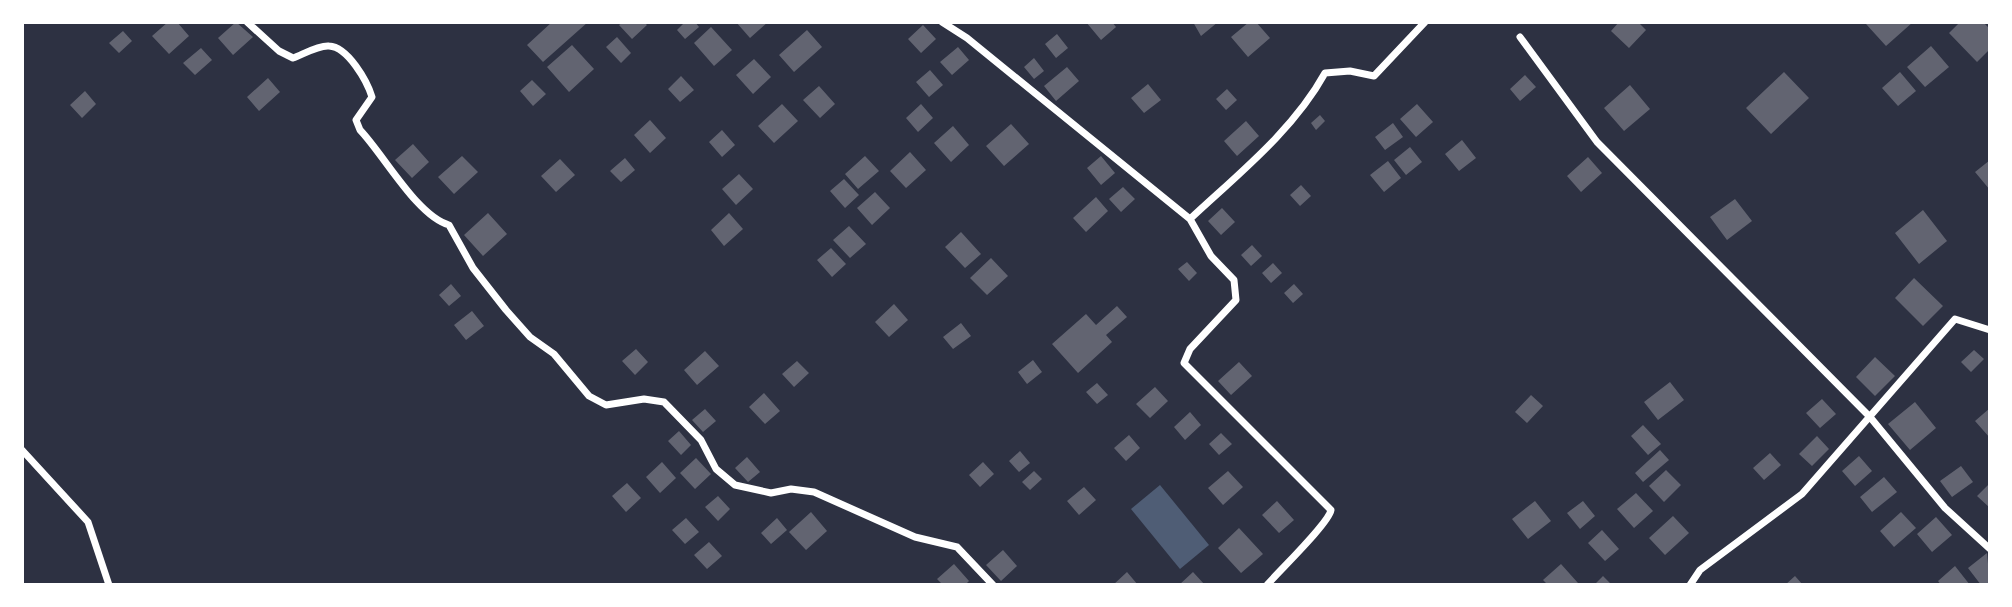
<svg xmlns="http://www.w3.org/2000/svg" width="2012" height="607" font-family="Spectral,serif">
<rect width="100%" height="100%" fill="#2d3142"/>
<path fill="#4f5d75" d="M1160 485 1209 545 1180 569 1131 509Z"/>
<path fill="#626471" d="M168 22H177L189 36 169 54 152 36Z
M236 22 253 37 233 55 218 38Z
M552 22H588L543 62 527 45Z
M623 22H644L647 25 632 39 619 25Z
M685 22H695L699 27 685 39 677 30Z
M736 22H768L750 38Z
M1086 22H1112L1116 27 1101 40Z
M1193 22H1218L1201 36Z
M1249 22H1256L1270 38 1248 57 1231 37Z
M1619 22H1638L1646 30 1629 48 1611 31Z
M1869 22H1913L1886 46 1866 24Z
M1960 22H1983L1990 29V49L1977 62 1949 33Z
M923 25 936 39 921 53 908 39Z
M711 27 732 50 714 66 694 43Z
M807 30 822 47 794 72 779 55Z
M123 31 132 41 119 53 109 43Z
M1057 34 1068 48 1056 58 1045 44Z
M617 37 631 53 621 63 606 47Z
M572 45 594 69 569 92 547 67Z
M1931 46 1949 67 1925 87 1907 67Z
M958 47 969 60 952 75 940 62Z
M201 48 212 60 195 75 183 63Z
M1034 58 1044 71 1034 79 1024 67Z
M754 59 771 77 753 94 736 75Z
M1067 67 1079 81 1056 101 1044 86Z
M930 70 943 85 929 97 916 82Z
M1784 72 1809 98 1771 134 1746 108Z
M1900 72 1916 91 1898 106 1882 88Z
M1525 75 1536 87 1520 101 1510 89Z
M681 76 694 90 680 102 668 89Z
M268 78 280 92 259 111 247 97Z
M532 80 546 94 533 106 520 91Z
M1148 84 1161 100 1144 113 1131 98Z
M1630 85 1650 109 1624 131 1604 108Z
M819 86 835 104 820 118 803 100Z
M1227 89 1237 100 1226 110 1216 99Z
M85 91 96 104 82 118 70 105Z
M782 104 798 121 774 143 758 126Z
M921 104 933 118 918 132 906 118Z
M1417 104 1433 122 1416 137 1400 119Z
M1320 115 1325 121 1316 130 1311 123Z
M650 120 666 138 650 153 634 135Z
M1246 121 1259 136 1237 156 1224 141Z
M1393 123 1403 137 1385 150 1375 137Z
M1011 124 1029 144 1004 166 986 146Z
M953 126 969 145 951 162 934 143Z
M722 130 735 145 722 157 709 142Z
M1462 140 1476 158 1459 171 1445 154Z
M413 144 429 162 412 178 395 160Z
M1410 147 1422 162 1406 175 1394 160Z
M910 152 926 170 906 188 890 171Z
M462 156 478 172 454 194 438 177Z
M865 156 879 171 858 189 845 174Z
M1101 156 1115 173 1101 185 1087 168Z
M1588 157 1602 173 1581 192 1567 176Z
M625 158 635 170 621 182 610 171Z
M560 159 575 175 556 192 541 176Z
M1990 160V190L1975 172Z
M1388 161 1401 178 1384 192 1370 175Z
M739 174 753 189 736 205 722 189Z
M844 179 859 195 845 208 830 191Z
M1301 185 1311 196 1300 206 1290 195Z
M1123 187 1135 199 1121 212 1109 199Z
M875 192 890 208 872 225 857 208Z
M1096 197 1108 211 1086 232 1073 218Z
M1735 199 1752 221 1727 240 1710 217Z
M1222 208 1235 222 1221 235 1208 221Z
M1923 210 1947 241 1919 264 1895 233Z
M488 213 507 234 483 256 464 235Z
M729 213 743 229 724 246 711 230Z
M849 226 866 244 850 258 833 240Z
M961 232 981 254 965 268 945 247Z
M1252 245 1262 256 1251 266 1241 255Z
M831 248 846 264 832 277 817 260Z
M991 258 1008 276 987 295 970 278Z
M1187 262 1197 273 1189 281 1178 269Z
M1273 263 1282 273 1271 283 1262 273Z
M1914 278 1943 306 1923 326 1895 298Z
M451 284 461 296 449 306 439 295Z
M1294 284 1303 294 1293 303 1284 293Z
M894 304 908 320 889 337 875 322Z
M1117 306 1127 317 1106 335 1112 342 1078 373 1052 344 1086 314 1096 325Z
M472 311 484 326 466 340 454 325Z
M961 323 971 336 953 349 943 337Z
M636 349 648 362 635 375 622 361Z
M1974 350 1984 359 1971 372 1961 362Z
M705 351 719 366 697 385 684 370Z
M1875 357 1895 376 1875 396 1856 377Z
M1033 360 1042 372 1027 384 1018 372Z
M797 361 809 373 794 387 782 374Z
M1239 362 1252 376 1231 395 1218 381Z
M1670 382 1684 400 1658 420 1644 402Z
M1097 383 1108 395 1097 404 1086 392Z
M1155 387 1168 401 1150 418 1136 404Z
M764 393 780 411 765 424 749 407Z
M1531 395 1543 406 1527 423 1515 412Z
M1822 399 1836 414 1820 428 1806 413Z
M1915 402 1936 428 1910 450 1888 424Z
M1990 408V438L1975 421Z
M705 409 716 421 703 432 692 420Z
M1190 412 1201 425 1185 440 1174 427Z
M1643 425 1661 444 1648 455 1631 436Z
M679 431 691 445 681 455 668 441Z
M1221 433 1232 444 1219 455 1209 444Z
M1129 435 1140 448 1126 461 1114 448Z
M1817 436 1829 449 1812 466 1799 454Z
M1660 450 1669 460 1643 482 1635 473Z
M1020 451 1030 463 1019 472 1009 461Z
M1770 453 1781 465 1764 480 1753 468Z
M1859 456 1872 471 1855 486 1842 471Z
M747 457 760 472 748 482 735 468Z
M696 458 711 474 695 489 680 473Z
M662 462 676 478 660 493 646 477Z
M983 462 994 474 980 487 969 475Z
M1961 466 1973 482 1952 497 1940 481Z
M1666 470 1681 485 1664 502 1649 486Z
M1034 471 1042 479 1030 490 1022 482Z
M1228 471 1243 487 1223 505 1208 488Z
M1884 477 1897 492 1872 512 1860 497Z
M627 483 641 498 626 512 612 496Z
M1990 483V508L1977 496Z
M1084 487 1096 500 1079 515 1067 501Z
M1636 493 1653 511 1634 528 1617 509Z
M718 496 730 509 718 521 705 507Z
M1277 501 1294 520 1279 533 1262 515Z
M1535 501 1551 521 1528 539 1512 519Z
M1583 501 1595 516 1580 529 1567 513Z
M811 512 827 531 806 550 789 532Z
M1901 512 1916 528 1894 547 1880 531Z
M1673 516 1689 533 1665 555 1649 538Z
M1936 517 1952 535 1932 552 1917 534Z
M686 518 699 532 685 544 672 530Z
M777 518 787 530 771 544 761 533Z
M1239 528 1263 554 1241 573 1218 548Z
M1602 530 1619 549 1605 561 1588 543Z
M709 542 722 556 707 569 694 555Z
M1003 550 1017 566 1001 581 986 565Z
M1987 553 1990 585H1981L1968 568Z
M954 564 969 581 965 585H943L937 579Z
M1561 564 1578 583 1576 585H1548L1543 580Z
M1955 566 1970 585H1941L1938 581Z
M1127 572 1138 585H1113Z
M1193 572 1205 585H1179Z
M1603 576 1612 585H1594Z
M1795 576 1803 585H1785Z"/>
<g fill="none" stroke-linecap="round" stroke-linejoin="round">
<path stroke="#fff" stroke-width="7" d="M247 22 279 51 293 58C302 55 318 45 329 46 348 47 367 81 372 97L356 120 360 130C384 155 417 216 449 225L473 268 506 310 530 337 554 354 589 396 606 405 644 399 664 402 701 440 716 469 735 485 771 493 791 489 814 492 915 537 957 547 993 585
M942 22 967 38 1190 219 1211 256 1234 280 1236 300 1190 349 1184 363 1331 510C1329 523 1280 570 1267 585
M1520 37 1597 142 1870 417 1945 508 1990 549
M1190 219C1237 175 1293 131 1325 73L1350 71 1374 76 1425 22
M22 450 88 522 109 585
M1690 585 1700 570 1802 494 1955 319 1990 330"/>
</g>
<rect width="2012" height="607" fill="none" stroke="#ffffff" stroke-width="48"/>
</svg>
